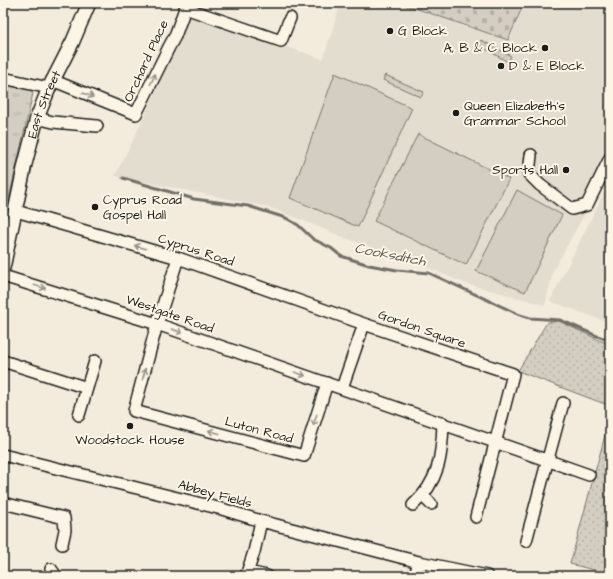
<svg xmlns="http://www.w3.org/2000/svg" width="613" height="579" font-family="'Architects Daughter',sans-serif">
<defs>
<pattern id="grass-dots" width="8" height="8" patternUnits="userSpaceOnUse"><rect width="8" height="8" fill="#d3cec1"/><path d="M2 2h.1M6 6h.1" fill="none" stroke="#b5b0a5" stroke-width="1.8" stroke-linecap="round"/></pattern>
<pattern id="cemetery-stones" width="16" height="16" patternUnits="userSpaceOnUse"><rect width="16" height="16" fill="#d3cec1"/><path d="M2 7V4a2 2 0 0 1 4 0v3zM10 15v-3a2 2 0 0 1 4 0v3z" fill="#b5b0a5"/></pattern>
<pattern id="park-tufts" width="24" height="20" patternUnits="userSpaceOnUse"><rect width="24" height="20" fill="#d3cec1"/><path d="M3 7l-1-3M5 7V3M7 7l1-3M15 17l-1-3M17 17v-4M19 17l1-3" fill="none" stroke="#b5b0a5"/></pattern>
<pattern id="garden-furrows" width="10" height="10" patternUnits="userSpaceOnUse"><rect width="10" height="10" fill="#d3cec1"/><path d="M-1 1l2-2M0 10L10 0M9 11l2-2" fill="none" stroke="#b5b0a5"/></pattern>
</defs>
<rect width="100%" height="100%" fill="#f3ecdd"/>
<filter id="ink" filterUnits="userSpaceOnUse"><feTurbulence type="fractalNoise" baseFrequency=".025" numOctaves="2"/><feDisplacementMap in="SourceGraphic" scale="8" xChannelSelector="R" yChannelSelector="G"/><feConvolveMatrix kernelMatrix="1 2 1 2 8 2 1 2 1" color-interpolation-filters="sRGB"/></filter>
<g filter="url(#ink)">
<path fill="#e3ddcf" d="M341 3H395L412 7 508 40 524 3H610V168L553 271 545 305 464 283 431 269 345 238 297 218 268 207 115 176 142 122 179 37 187 14 323 59Z
M610 181V323L550 301Z"/>
<path fill="url(#grass-dots)" stroke="#78756e" d="M559 321 601 341 610 344V406L518 371 546 324 549 322Z
M610 417V574L570 564Z"/>
<path fill="url(#cemetery-stones)" stroke="#78756e" d="M395 3H524L508 40 412 7Z"/>
<path fill="url(#park-tufts)" stroke="#78756e" d="M3 83 31 90 33 93 3 225Z"/>
<path fill="url(#garden-furrows)" stroke="#78756e" d="M481 40 511 56 508 62 477 44Z"/>
<path fill="#d3cec1" stroke="#78756e" d="M335 73 412 108 358 227 290 198Z
M385 75 424 92 421 97 383 80Z
M418 134 509 179 466 265 374 221Z
M517 190 562 215 525 292 476 271Z"/>
<g fill="none" stroke-linecap="round" stroke-linejoin="round">
<path stroke="#716e68" stroke-width="3" d="M123 178 194 199 248 206 286 218 298 225 313 239 331 248 341 256 369 265 397 270 429 273 520 315 530 318 560 320 597 336 610 340"/>
<defs>
<path id="minor" d="M185 8 281 41 290 18
M3 78 49 88
M52 80 136 114 169 47 175 36 187 3
M37 118 53 122 97 126
M531 155 529 174 540 185 572 209 587 205 610 158
M16 211 178 258 364 324 513 374 476 517
M178 258 157 324 134 411 304 456 327 383
M3 276 157 324 589 475
M3 361 87 388
M342 388 364 324
M79 415 95 361
M3 455 222 509 261 521 419 562 487 576
M423 496 431 504
M3 503 64 518 65 530 62 544
M413 505C439 482 442 456 443 423
M526 541 563 403
M51 569 56 576
M248 572 267 576
M246 576 254 552 261 521
M415 576 419 562"/>
<g id="major">
<path id="s1" d="M3 268 25 164 37 118 49 88 73 41 89 3"/>
</g>
</defs>
<use href="#minor" stroke="#1c1c1c" stroke-width="14"/>
<use href="#major" stroke="#1c1c1c" stroke-width="16"/>
<use href="#minor" stroke="#fcf5e5" stroke-width="11"/>
<use href="#major" stroke="#fcf5e5" stroke-width="13"/>
</g>
<defs><path id="oneway-shaft" d="M-6 0H5M1.5-3L5.5 0L1.5 3" fill="none" stroke-width="1.6" stroke-linecap="round" stroke-linejoin="round"/></defs>
<g stroke="#97938b">
<use href="#oneway-shaft" transform="translate(153 79) rotate(-64)"/>
<use href="#oneway-shaft" transform="translate(88 95) rotate(22)"/>
<use href="#oneway-shaft" transform="translate(140 247) rotate(-164)"/>
<use href="#oneway-shaft" transform="translate(40 287) rotate(17)"/>
<use href="#oneway-shaft" transform="translate(177 331) rotate(19)"/>
<use href="#oneway-shaft" transform="translate(144 374) rotate(-75)"/>
<use href="#oneway-shaft" transform="translate(300 374) rotate(19)"/>
<use href="#oneway-shaft" transform="translate(315 420) rotate(108)"/>
<use href="#oneway-shaft" transform="translate(214 432) rotate(-165)"/>
</g>
</g>
<g fill="#1c1c1c" stroke="#fcf5e5" stroke-width="1.5">
<circle cx="390" cy="31" r="4"/>
<circle cx="545" cy="48" r="4"/>
<circle cx="501" cy="66" r="4"/>
<circle cx="456" cy="113" r="4"/>
<circle cx="566" cy="170" r="4"/>
<circle cx="95" cy="207" r="4"/>
<circle cx="130" cy="426" r="4"/>
</g>
<g text-anchor="middle" dominant-baseline="central" stroke-width="4" stroke-linejoin="round" paint-order="stroke">
<g font-size="13" fill="#1c1c1c" stroke="#fcf5e5" text-anchor="start">
<text x="398" y="31">G Block</text>
<text x="537" y="48" text-anchor="end">A, B &amp; C Block</text>
<text x="509" y="66">D &amp; E Block</text>
<text x="464" y="106">Queen Elizabeth's<tspan x="464" dy="15">Grammar School</tspan></text>
<text x="558" y="170" text-anchor="end">Sports Hall</text>
<text x="103" y="200">Cyprus Road<tspan x="103" dy="15">Gospel Hall</tspan></text>
<text x="130" y="440" text-anchor="middle">Woodstock House</text>
</g>
<g font-size="13" fill="#1c1c1c" stroke="#fcf5e5">
<text transform="translate(146 61) rotate(-65)">Orchard Place</text>
<text stroke="none"><textPath href="#s1" startOffset="169">East Street</textPath></text>
<text transform="translate(196 250) rotate(18)">Cyprus Road</text>
<text transform="translate(170 314) rotate(19)">Westgate Road</text>
<text transform="translate(422 329) rotate(19)">Gordon Square</text>
<text transform="translate(259 430) rotate(15)">Luton Road</text>
<text transform="translate(215 494) rotate(15)">Abbey Fields</text>
</g>
<g font-size="14" font-style="italic" fill="#55534f" stroke="#fcf5e5">
<text transform="translate(390 255) rotate(11)">Cooksditch</text>
</g>
</g>
<rect width="613" height="579" fill="none" stroke="#fcf5e5" stroke-width="16"/>
<rect x="8" y="8" width="597" height="563" fill="none" stroke="#1c1c1c" stroke-width="1.5" filter="url(#ink)"/>
</svg>
